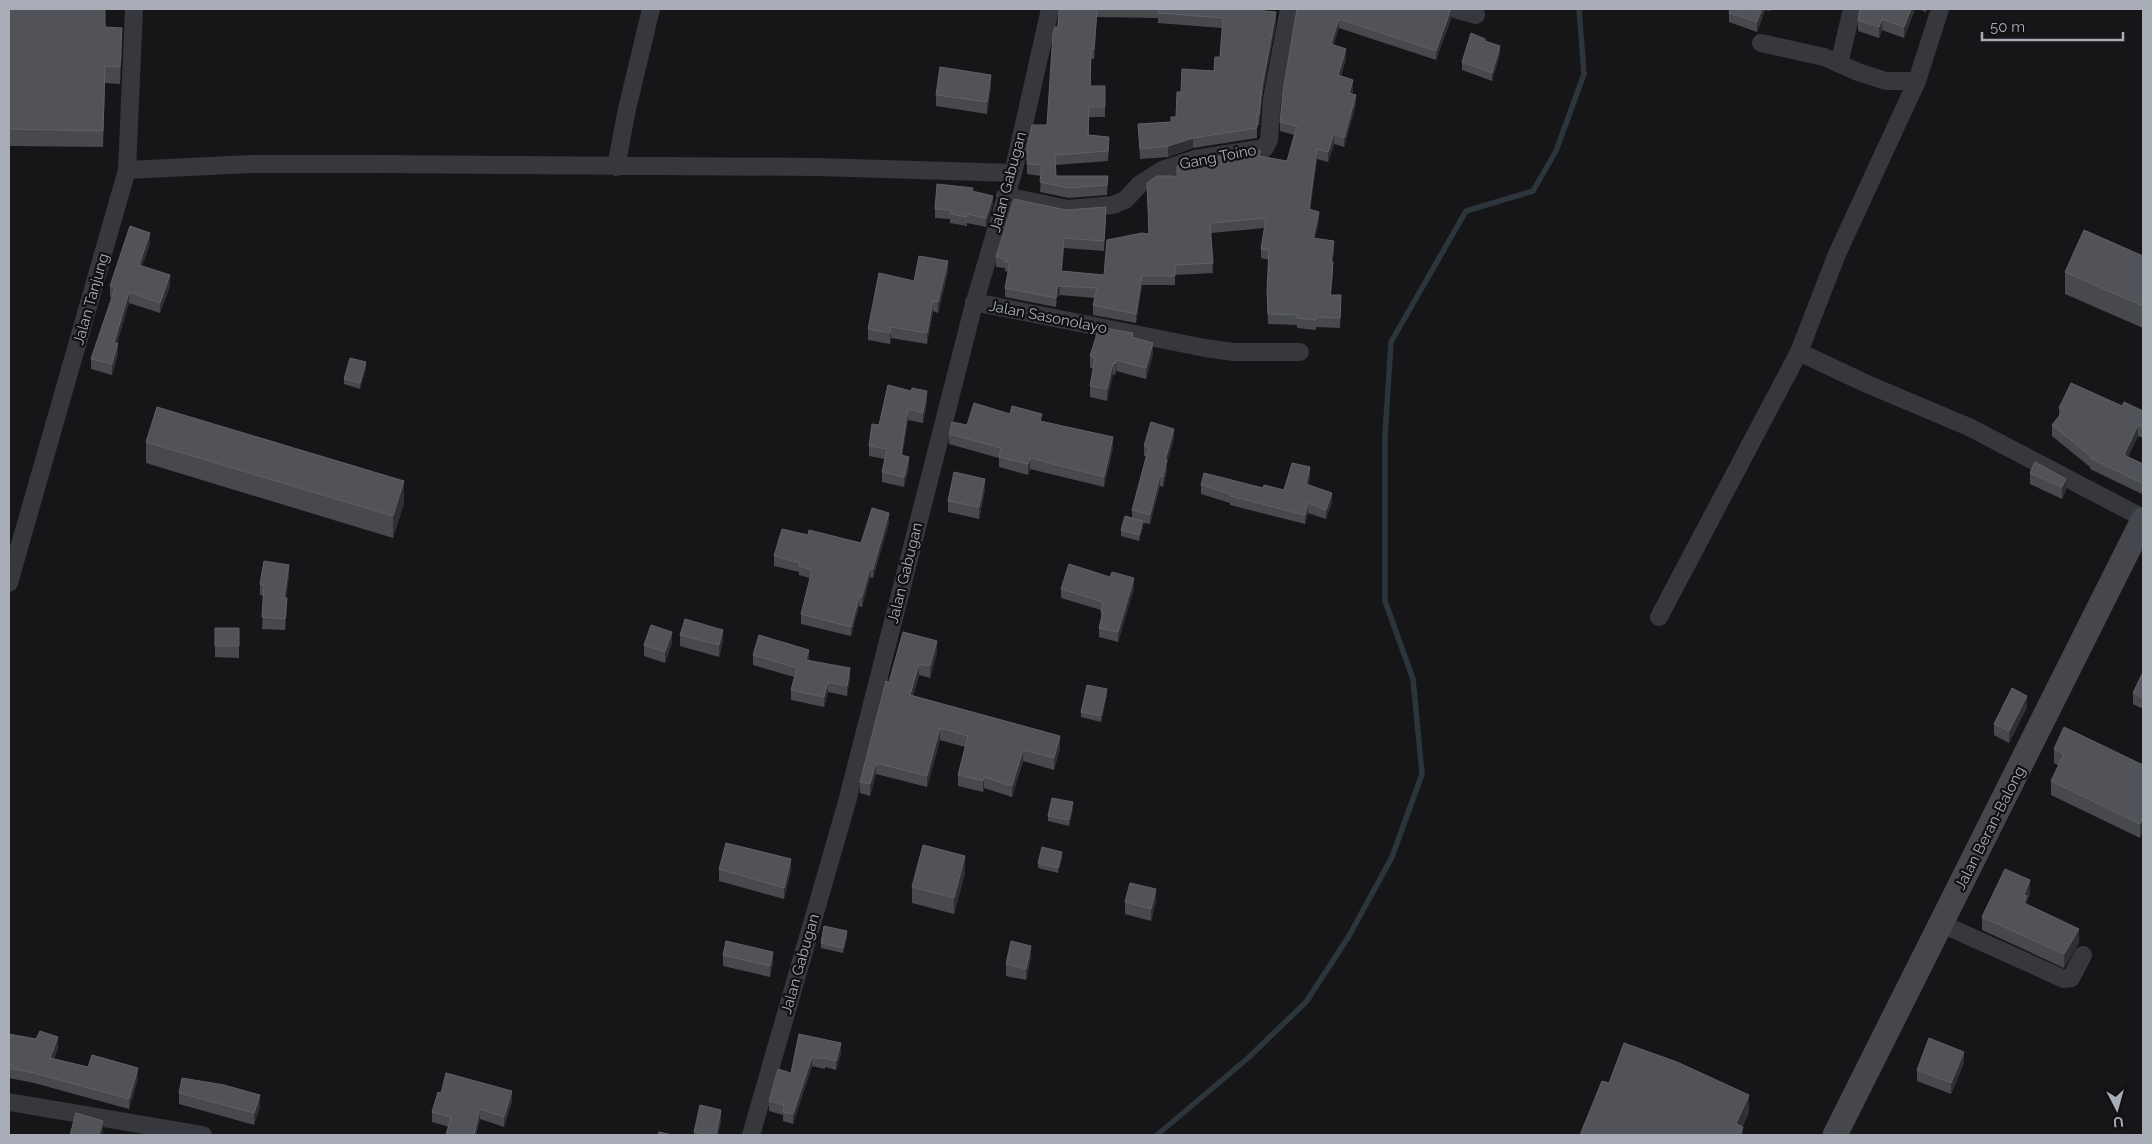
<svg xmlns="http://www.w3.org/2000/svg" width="2152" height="1144" font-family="Raleway,sans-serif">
<rect width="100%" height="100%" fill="#161618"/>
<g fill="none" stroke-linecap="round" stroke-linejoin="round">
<path stroke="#2c353c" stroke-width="5.5" d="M1157 1135 1248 1058 1306 1002 1349 936 1392 857 1422 774 1413 679 1385 601V435L1391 342 1466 211 1533 191 1556 151 1584 74 1579 9"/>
<path stroke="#37383d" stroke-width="18" d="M1455 9 1476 15
M1761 43 1824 57 1858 72 1886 81H1917L1940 9
M1839 64 1852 9
M616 167 627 109 651 9
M127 170 251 164H379L818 167 1013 173
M1005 196 1068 209 1113 205 1125 200 1140 184 1162 170 1195 159 1265 148 1269 140 1272 99 1289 9
M974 302 1205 348 1234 352H1300
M1799 352 1837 254 1917 81
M9 583 127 170 134 9
M1659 617 1799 352 1867 384 1969 427 2143 518
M1942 924 2064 979 2071 978 2083 955
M9 1102 203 1135
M751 1135 847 802 973 308 1013 173 1050 9"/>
<path stroke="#45474d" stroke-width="25" d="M1835 1135 2143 520"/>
</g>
<path fill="#47494d" d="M9 9 105 27 122 44 120 84 105 83 103 147 9 146Z
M1059 9H1265V11L1276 22 1262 97 1259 125H1257V138L1193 148 1168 157 1140 159 1138 124 1171 122 1176 117 1181 92 1214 71 1220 57 1222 28 1158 23V18L1097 17 1094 59H1091V86H1105V117H1089V135L1109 147 1108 161 1055 165 1056 176H1108L1107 195 1069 198 1040 192 1041 176 1027 174V147L1047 125Z
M1297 9 1451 19 1436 60 1339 28 1333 45 1346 59 1341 76 1353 90 1352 94 1356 104 1344 147 1334 144 1328 162 1317 159 1310 210 1319 221 1315 238 1334 251 1332 262 1333 272 1331 295 1341 305 1340 328 1316 327V330L1297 328V325L1268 324 1267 291 1269 260 1261 258V249L1265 228 1211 233 1213 273 1175 275V285H1142L1136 323 1093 315V305L1095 298 1060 295 1057 297 1056 307 1005 297V288L1008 272 1005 271V268L996 267V257L1066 210 1106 216 1104 251 1064 248 1062 271 1104 275 1149 234 1147 183 1260 156 1287 161 1294 135 1280 131V122Z
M1730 9H1771L1770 11 1765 10 1757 32 1729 22V13Z
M1860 9H1915L1904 38 1882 30 1879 38 1858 31V20Z
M1918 9H1927L1926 12Z
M1500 54 1492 81 1462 70V62Z
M991 86 987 114 936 106V95Z
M973 191 993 204 986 227 967 223V226L950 223V219L935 218V209Z
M150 243 142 266 170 286 160 313 129 303 117 343 118 354 112 375 91 369V359L112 297H110V286Z
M2143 256V328L2065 294V272Z
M948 272 938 313 933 311 927 344 891 338 890 344 868 340V329L914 281Z
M1133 337 1153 354 1146 379 1116 371 1115 375 1113 374 1107 401 1090 397V386L1093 368H1090V356Z
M366 368 360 389 344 384V379Z
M888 385 927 402 923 423 908 420 902 455 909 467 904 487 882 482V472L885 459 869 456V446L879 425Z
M2122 406 2143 411V438L2138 436 2128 457 2143 464 2142 494 2090 469V467L2052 436V425L2059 416V408Z
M1010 414 1042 421 1113 448 1104 487 1030 469 1028 475 999 467V458L949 444V434L967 425Z
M1174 438 1167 462V470L1163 487 1160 486 1150 524 1143 523V527L1139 541 1121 536V530L1132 518V510L1146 456H1144V446Z
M146 442 404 503 393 538 146 463Z
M2035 462 2066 490 2062 499 2030 484V473Z
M1310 477 1308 485 1332 502 1326 519 1308 513 1305 524 1230 505V503L1201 494V485L1263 488 1284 490Z
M985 490 979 519 948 512V501Z
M889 523 873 578 870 577 862 607 859 606 851 636 801 624V614L810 578 799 575V572L774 566V556L808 535 861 543Z
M289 576 286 598 287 609 285 630 262 629 264 596 260 595V584Z
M1134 588 1118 642 1099 637V628L1101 621V610L1061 598V589Z
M215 628H239V658L215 657Z
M680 635 723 641 719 657 680 646Z
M672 643 665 663 644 656V645Z
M937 652 930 678 919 675 913 696 1060 748 1054 770 1023 761 1012 797 984 788 983 792 958 786V775L965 747 940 740 927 787 876 774 870 796 860 793V782L889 682Z
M753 655 808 660 850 678 847 696 828 692 824 707 791 700V690L794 677 753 665Z
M2143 674V709L2133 704V693Z
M1107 695 1101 722 1081 717V712Z
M2027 707 2009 743 1994 735V724Z
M2054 749 2143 765 2140 838 2051 795V781L2059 766 2054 763Z
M1073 808 1069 826 1048 821V816Z
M1062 857 1058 873 1038 868V863Z
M719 869 791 870 784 899 719 881Z
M965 873 954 914 912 903V887Z
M2030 893 2027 901V905L2079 943 2064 968 1982 930V917Z
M1156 901 1151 921 1125 914V902Z
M847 937 843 953 821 948V943Z
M723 955 773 963 770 977 723 966Z
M1031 957 1026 980 1006 976V964Z
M9 1034 58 1048 54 1059 138 1078 129 1109 34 1083 9 1078Z
M799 1034 841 1053 836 1070 825 1067V1069L812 1066 793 1124 783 1121V1115L769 1111V1101L791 1073Z
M1964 1063 1951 1094 1917 1081V1070Z
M179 1093 260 1106 254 1125 179 1104Z
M441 1093 512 1101 504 1127 480 1119 476 1135H446L449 1127 432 1122V1112Z
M721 1121 718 1135H694V1132Z"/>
<path fill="#2f3033" d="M1097 9V17L1094 59V49Z
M1451 9V19L1436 60V51Z
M1762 9H1765V10L1757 32V22Z
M1911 9H1915L1904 38V27Z
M1276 12V22L1262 97 1259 125 1262 87Z
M1339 19V28L1331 54V44Z
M1882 19V30L1879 38V27Z
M122 28V44L120 84V67Z
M1500 46V54L1492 81V73Z
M1346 49V59L1338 85V75Z
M105 66V83L103 147V131Z
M991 75V86L987 114V102Z
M1353 80V90L1349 103V93Z
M1356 95V104L1344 147V138Z
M1334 134V144L1328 162V152Z
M1193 138V148L1168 157V146Z
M1317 149V159L1309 219V209Z
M993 196V204L986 227V218Z
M1319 212V221L1313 247V238Z
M150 233V243L139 275V265Z
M1064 238V248L1061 281V271Z
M1334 241V251L1331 271V262Z
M948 261V272L938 313V302Z
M170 275V286L160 313V303Z
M1142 276V285L1136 323V314Z
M1060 286V295L1057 297 1056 307V298L1057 287Z
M129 292V303L114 353V343Z
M933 301V311L927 344V333Z
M891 327V338L890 344V333Z
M118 343V354L112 375V364Z
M1153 343V354L1146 379V368Z
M1116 360V371L1115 375V364Z
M366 362V368L360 389V383Z
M1113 363V374L1107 401V389Z
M927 391V402L923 423V413Z
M908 409V420L901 465V455Z
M2138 425V436L2124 466V455Z
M1174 429V438L1167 462V470L1163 487 1165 460Z
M1113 437V448L1104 487V477Z
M909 457V467L904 487V477Z
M1030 458V469L1028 475V464Z
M1310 467V477L1306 493V484Z
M1160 476V486L1150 524V515Z
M985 479V490L979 519V507Z
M2066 479V490L2062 499V487Z
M2143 480V491L2142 494V483Z
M404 481V503L393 538V516Z
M1332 493V502L1326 519V510Z
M1308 503V513L1305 524V515Z
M889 513V523L873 578V569Z
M1143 521V527L1139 541V535Z
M289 565V576L284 609V598Z
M870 568V577L862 607V597Z
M1134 578V588L1118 642V632Z
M859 597V606L851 636V627Z
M287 598V609L285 630V619Z
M723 630V641L719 657V645Z
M672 632V643L665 663V652Z
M937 641V652L930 678V666Z
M809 650V660L806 670V660Z
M919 664V675L910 706V695Z
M850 668V678L847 696V686Z
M828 682V692L824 707V697Z
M1107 689V695L1101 722V716Z
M2027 696V707L2009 743V731Z
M940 728V740L927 787V776Z
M1060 736V748L1054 770V758Z
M1023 750V761L1012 797V786Z
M876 763V774L870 796V784Z
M984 777V788L983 792V781Z
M1073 802V808L1069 826V820Z
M2143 817V831L2140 838V824Z
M1062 852V857L1058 873V868Z
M965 856V873L954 914V898Z
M791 859V870L784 899V888Z
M2030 880V893L2027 901V910L2024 917V895Z
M1156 889V901L1151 921V909Z
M2079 929V943L2064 968V954Z
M847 931V937L843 953V948Z
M1031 946V957L1026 980V969Z
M773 952V963L770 977V966Z
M58 1037V1048L50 1068V1058Z
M841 1043V1053L836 1070V1061Z
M1964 1052V1063L1951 1094V1083Z
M812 1057V1066L793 1124V1114Z
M138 1068V1078L129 1109V1099Z
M512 1091V1101L504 1127V1117Z
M260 1095V1106L254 1125V1113Z
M1749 1095V1113L1739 1135 1736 1124Z
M480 1109V1119L476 1135H474Z
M721 1110V1121L718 1135H716Z
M103 1121V1132L102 1135H99Z
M1743 1127V1135H1740Z"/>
<path fill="#525359" stroke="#5f6168" d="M9 9H105V27L122 28 120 67 105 66 103 131 9 129Z
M1059 9H1097L1094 49H1091L1090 86H1105V107H1089L1088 135 1109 137 1108 151 1055 155 1056 176H1108L1107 185 1069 188 1040 182 1042 165 1027 164V147L1032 125H1047L1053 33 1055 27H1058Z
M1158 9H1264V11L1276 12 1262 87 1259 115 1257 114V128L1193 138 1168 146 1140 149 1138 124 1171 122V117H1176L1177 92H1181L1182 69 1214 71 1215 57H1220L1223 18 1158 13Z
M1297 9H1451L1436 51 1339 19 1331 44 1346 49 1338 75 1353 80 1349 93 1356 95 1344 138 1334 134 1328 152 1317 149 1309 209 1319 212 1313 238 1334 241 1331 262H1333L1330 295H1341L1340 318 1316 317V320L1297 318 1298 315 1268 314 1267 291 1269 250 1261 249 1266 218 1210 223 1213 263 1175 265V276H1142L1136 314 1093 305 1097 288 1060 286 1057 287 1056 298 1005 288 1010 262H1005V259L996 257 1014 199 1066 210 1106 207 1104 241 1064 238 1061 271 1104 275 1107 240 1142 233 1149 234 1147 183 1157 176H1177V166L1198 160 1260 150 1259 156 1287 161 1297 126 1280 122 1283 91Z
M1730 9H1762L1757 22 1729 13Z
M1860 9H1911L1904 27 1882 19 1879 27 1858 20Z
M1471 33 1485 39V41L1500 46 1492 73 1462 62Z
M940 67 991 75 987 102 936 95Z
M937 184 973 188 972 191 993 196 986 218 967 214V217L950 214 951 210 935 209Z
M130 226 150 233 139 265 170 275 160 303 129 292 114 343H118L112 364 91 359 115 288 110 286Z
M2084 230 2143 256V306L2065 272Z
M919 256 948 261 938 302 933 301 927 333 891 327 890 333 868 329 879 273 914 281Z
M1099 327 1133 333 1132 337 1153 343 1146 368 1116 360 1115 364 1113 363 1107 389 1090 386 1095 358 1090 356Z
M350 358 366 362 360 383 344 379Z
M2071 383 2122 406 2124 402 2143 411V427L2138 425 2124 455 2143 464V480L2142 483 2090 458 2091 456 2052 425 2064 410 2059 408Z
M888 385 911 391 912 388 927 391 923 413 908 409 901 455 909 457 904 477 882 472 887 449 869 446 872 424 879 425Z
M974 403 1010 414 1012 406 1042 414 1040 421 1113 437 1104 477 1030 458 1028 464 999 457 1001 448 949 434 952 422 967 425Z
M157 407 404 481 393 516 146 442Z
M1151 422 1174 429 1165 460H1167L1163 477 1160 476 1150 515 1132 510 1149 447 1144 446Z
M2035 462 2066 479 2062 487 2030 473Z
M1292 463 1310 467 1306 484 1332 493 1326 510 1308 503 1305 515 1230 496 1231 494 1201 485 1204 473 1263 488 1264 485 1284 490Z
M954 472 985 479 979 507 948 501Z
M872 508 889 513 873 569 870 568 862 597H859L851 627 801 614 812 570 799 566 800 563 774 556 782 529 808 535 809 530 861 543Z
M1125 516 1143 521 1139 535 1121 530Z
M264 561 289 565 284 598H287L285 619 262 617 264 585 260 584Z
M1069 564 1110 577 1112 572 1134 578 1118 632 1099 628 1103 612H1101L1103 602 1061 589Z
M685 619 723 630 719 645 680 635Z
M651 625 672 632 665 652 644 645Z
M215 628H239V646H215Z
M903 632 937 641 930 666 919 664 910 695 1060 736 1054 758 1023 750 1012 786 984 777 983 781 958 775 968 736 940 728 927 776 876 763 870 784 860 782 886 681 889 682Z
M759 635 809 650 806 660 850 668 847 686 828 682 824 697 791 690 797 668 753 655Z
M2142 674H2143V698L2133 693Z
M1087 685 1107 689 1101 716 1081 712Z
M2012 688 2027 696 2009 731 1994 724Z
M2064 727 2143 765V817L2140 824 2051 781 2064 754 2054 749Z
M1052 798 1073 802 1069 820 1048 816Z
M726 843 791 859 784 888 719 869Z
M923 845 965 856 954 898 912 887Z
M1042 847 1062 852 1058 868 1038 863Z
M2005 869 2030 880 2024 895 2027 896 2024 903 2079 929 2064 954 1982 917Z
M1130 883 1156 889 1151 909 1125 902Z
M824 926 847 931 843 948 821 943Z
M726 941 773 952 770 966 723 955Z
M1011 941 1031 946 1026 969 1006 964Z
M40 1031 58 1037 50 1058 88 1067 92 1055 138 1068 129 1099 34 1073 9 1068V1034L36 1039Z
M799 1034 841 1043 836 1061 825 1058V1059L812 1057 793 1114 783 1112 784 1105 769 1101 778 1069 791 1073Z
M1929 1038 1964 1052 1951 1083 1917 1070Z
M1624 1043 1677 1062 1749 1095 1736 1124 1743 1127 1740 1135H1580L1602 1081 1609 1083Z
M446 1073 512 1091 504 1117 480 1109 474 1135H446L451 1117 432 1112 438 1092 441 1093Z
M182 1078 224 1085 260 1095 254 1113 179 1093Z
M700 1105 721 1110 716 1135H711L694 1132Z
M76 1113 103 1121 99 1134 103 1135H70Z
M659 1132 672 1135H658Z"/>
<g text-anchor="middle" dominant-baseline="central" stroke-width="4.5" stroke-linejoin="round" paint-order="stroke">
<g font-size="15" fill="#a8adb8" stroke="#111113">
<text transform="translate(1218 157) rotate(-11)">Gang Toino</text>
<text transform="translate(1008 182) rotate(-75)">Jalan Gabugan</text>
<text transform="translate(91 299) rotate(-74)">Jalan Tanjung</text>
<text transform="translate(1048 317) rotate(11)">Jalan Sasonolayo</text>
<text transform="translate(905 573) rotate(-76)">Jalan Gabugan</text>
<text transform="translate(1990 828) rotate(-63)">Jalan Beran-Balong</text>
<text transform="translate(800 964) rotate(-74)">Jalan Gabugan</text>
</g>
</g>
<rect width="2152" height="1144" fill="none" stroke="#a8adb8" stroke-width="20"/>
<g transform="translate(2117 1109) rotate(174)" stroke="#111113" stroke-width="4" paint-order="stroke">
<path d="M0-4L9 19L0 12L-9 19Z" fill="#a8adb8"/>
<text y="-8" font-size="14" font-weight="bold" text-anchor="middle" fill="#a8adb8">U</text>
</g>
<path d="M1982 32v8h141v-8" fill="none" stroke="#a8adb8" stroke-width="2.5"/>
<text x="1990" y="32" font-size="15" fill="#a8adb8" stroke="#111113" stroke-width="4" paint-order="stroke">50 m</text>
</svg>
